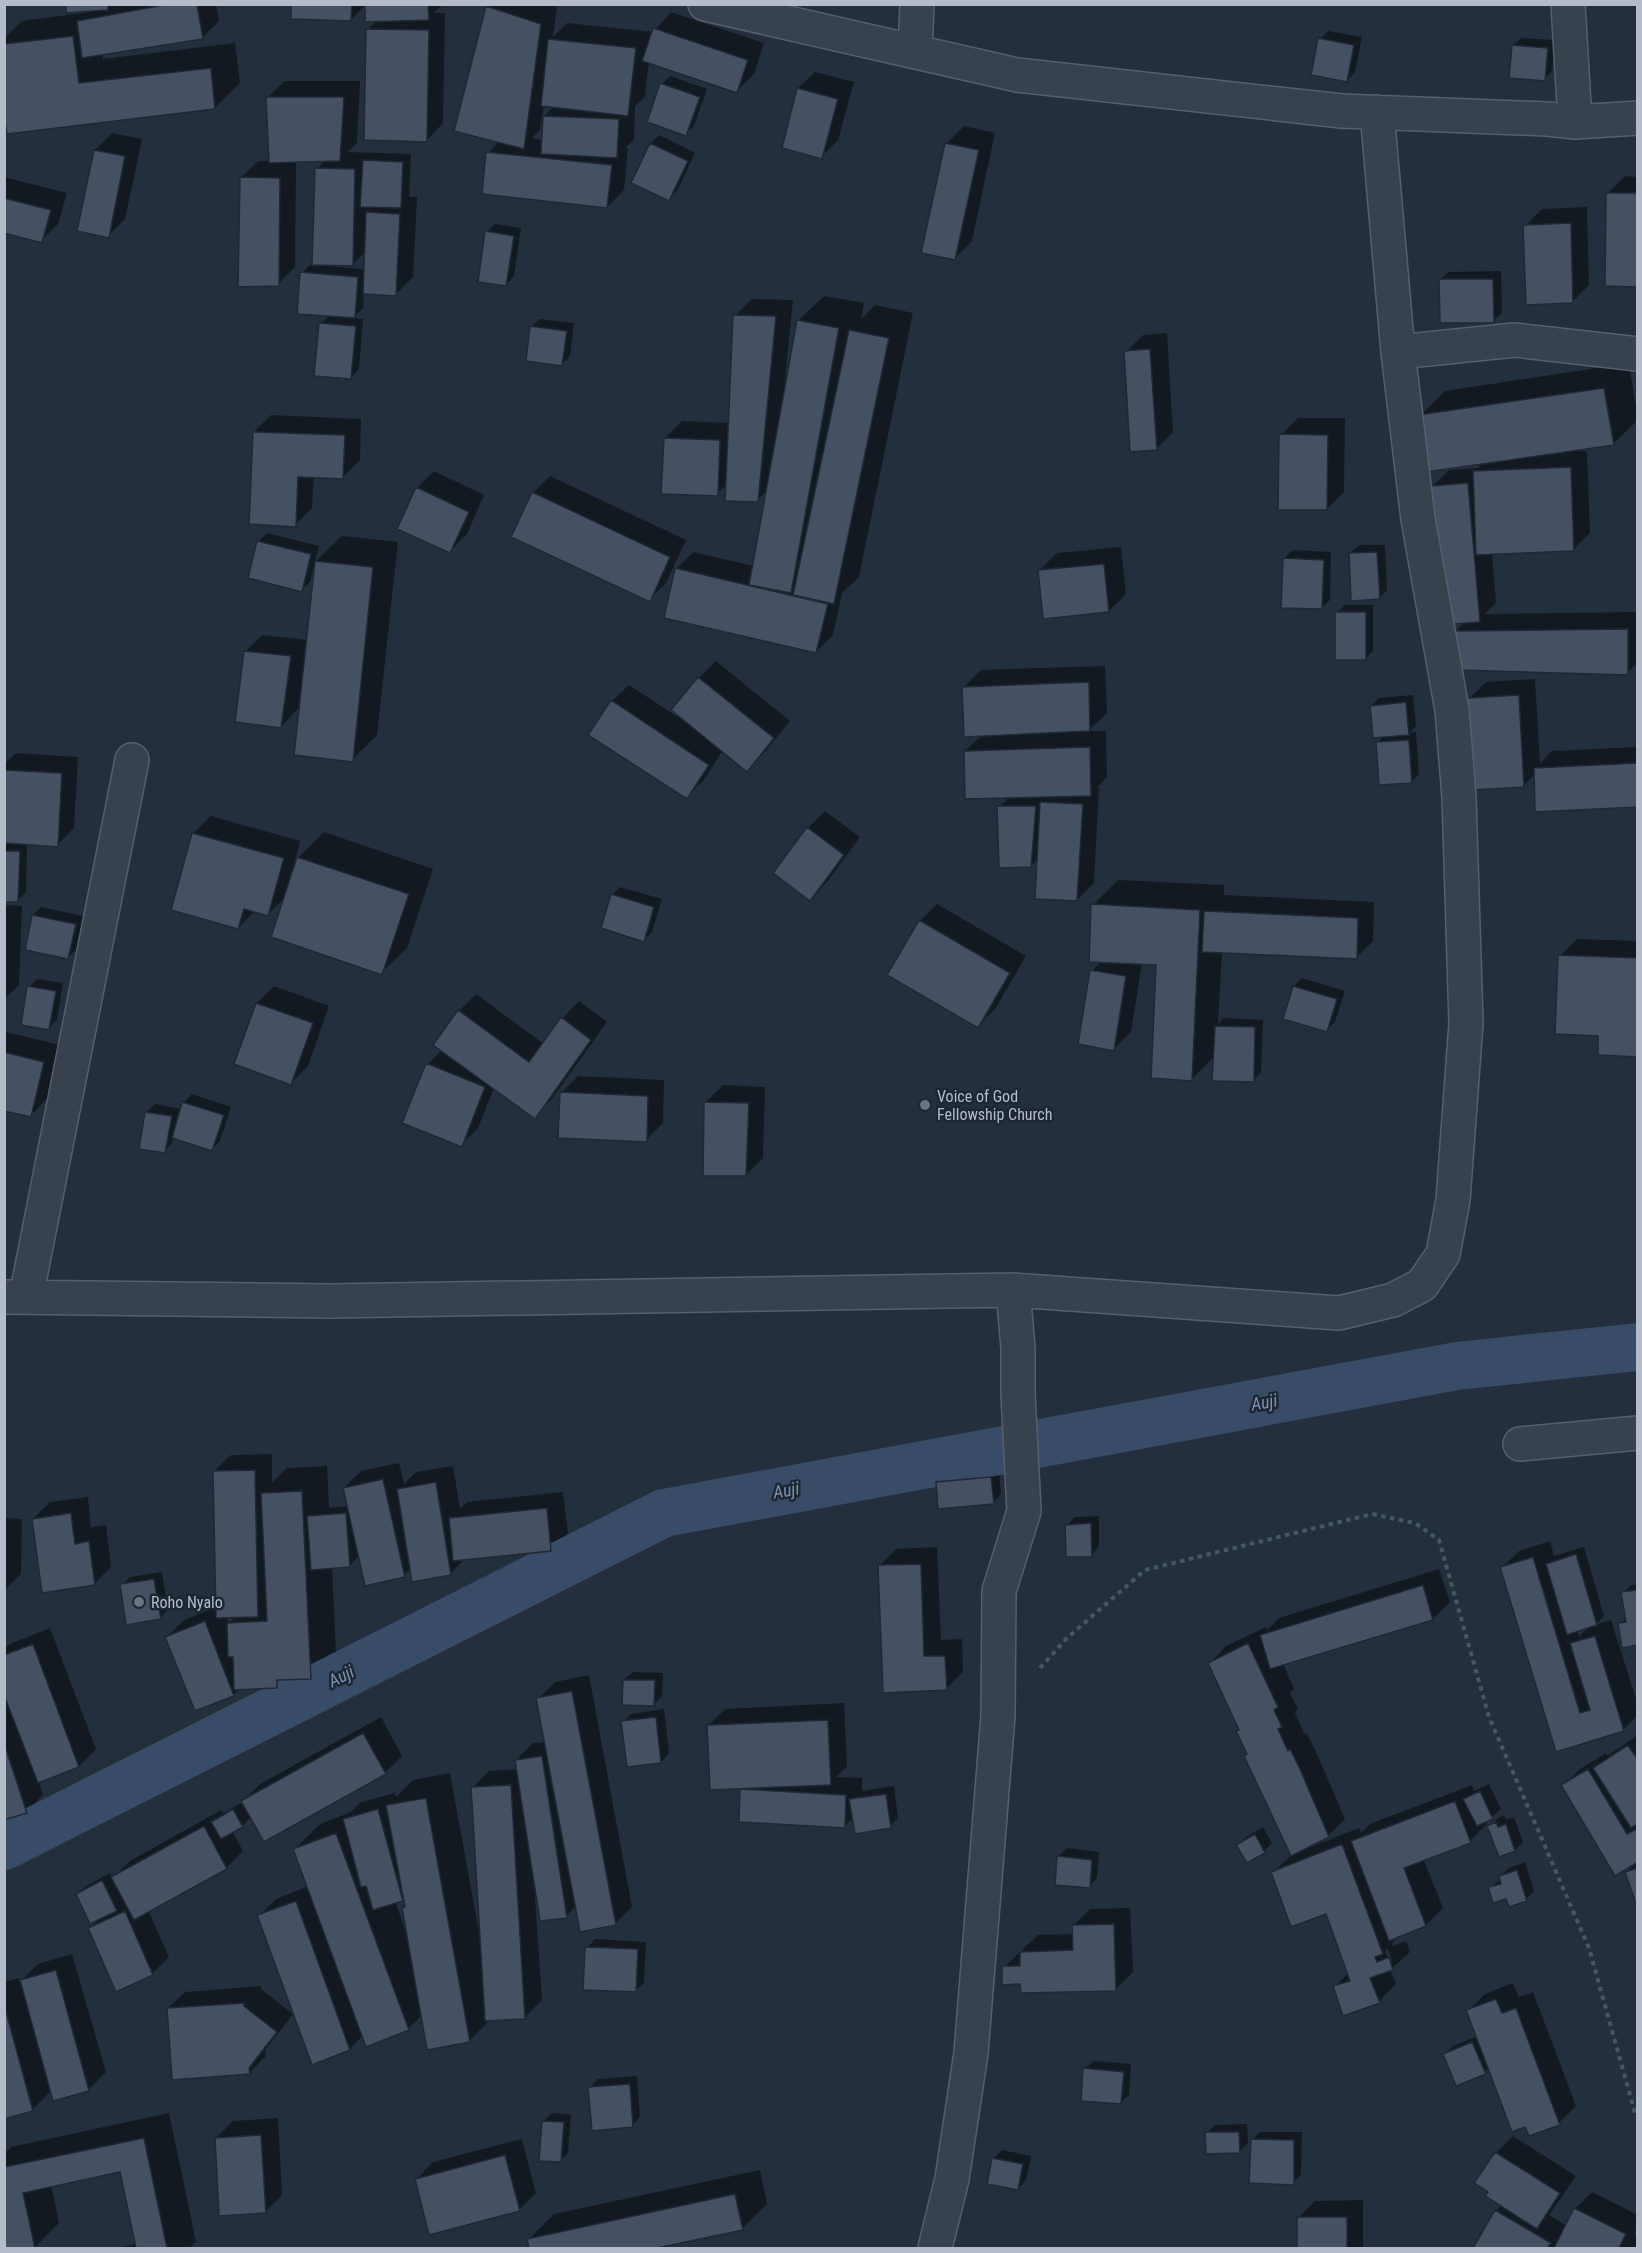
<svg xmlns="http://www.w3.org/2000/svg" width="1642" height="2253" font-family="'Roboto Condensed',sans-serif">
<rect width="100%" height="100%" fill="#242f3e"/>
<path fill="#0007" fill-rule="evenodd" d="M68 4H216L219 21 202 38 103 53V59L235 43 240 83 215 108 4 105V39L22 21 90 12V10Z
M292 4H366L351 20Z
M366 4H443L434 13H445L443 123 427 140 367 30 377 20Z
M490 4H550L557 7 553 37 567 23 653 32 671 12 764 43 754 74 737 91 649 61 645 97 635 106 634 140 625 148H628L624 190 607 207 488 153 499 141 488 7ZM544 105 554 106 543 118V140L532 138 540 130Z
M1328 31 1362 37 1355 72 1347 81 1320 39Z
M1521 38 1555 40 1552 71 1544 79 1513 46Z
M815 72 854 82 838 140 821 157 798 88Z
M670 76 707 89 694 126 685 134 662 84Z
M284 81H360L357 143 347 152 411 154 409 197H417L413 277 396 294 364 293 363 308 353 318 363 319 359 369 351 377 320 324 330 315 302 273 310 265H314L317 169 325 160 296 161 295 267 278 284 241 178 258 161H270L267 98ZM366 251 365 269 336 267V264L352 265Z
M964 126 995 133 972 241 955 258 947 143Z
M112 133 142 139 125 219 108 236 95 150Z
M659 135 695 153 677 191 669 199 651 143Z
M1625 176 1638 177V285L1608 193Z
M4 177 67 193 58 224 41 241 4 232Z
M1587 207 1589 285 1572 302 1525 226 1542 209Z
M495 224 521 228 514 276 506 285 487 232Z
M1501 271 1502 313 1493 321 1440 280 1448 272Z
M824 296 864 303 861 320 875 305 913 313 859 577 842 593 833 635 816 652 676 569 693 552 754 566 768 490 757 500 727 484 717 494 665 438 682 421 730 423 735 316 752 299 793 300 784 390H786L798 321Z
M540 319 574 323 570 356 562 364 531 327Z
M1167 333 1173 432 1156 449 1126 352 1143 335Z
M1629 363 1638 420 1613 444 1578 449 1579 451H1587L1590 533 1573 550 1492 553 1496 603 1485 614 1638 612V663L1627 673 1455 632 1465 621 1432 487 1449 470 1478 468 1483 462 1420 416 1445 391Z
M271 415 361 419 360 460 343 477 314 476 312 508 295 525 254 432Z
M1298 418H1345L1344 492 1327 509 1281 435Z
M434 471 484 495 467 534 450 551 417 488Z
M550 476 686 540 666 583 649 600 533 493Z
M267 533 319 546 310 582 302 590 250 577 259 541Z
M342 536 398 542 377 735 352 760 301 706 281 727 245 652 262 635 308 640 316 564 314 563Z
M1359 545H1385L1387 590 1379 598 1350 553Z
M1121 547 1126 594 1109 611 1040 570 1057 553Z
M1293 550 1331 552 1330 600 1321 608 1284 558Z
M1345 605H1373V651L1365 659 1337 613Z
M716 661 790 721 764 753 747 770 723 750 703 781 686 797 612 701 629 685 681 719 683 717 673 710 699 678Z
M1105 666 1107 713 1088 731H1106L1107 777 1097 788H1099L1094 883 1077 900 1039 858 1031 866 999 807 1009 797 965 751 982 735 964 687 981 670Z
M1535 679 1540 764 1552 751 1638 747V805L1536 773 1523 786 1469 699 1486 682Z
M1413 695 1416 726 1409 733 1416 732 1419 774 1411 782 1377 743 1384 736 1371 706 1379 698Z
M16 753 78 757 74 828 57 845 27 843 26 892 17 901 4 900V764Z
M825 811 860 837 827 882 810 899 808 828Z
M211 816 300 841 295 861 324 832 433 869 407 948 381 973 286 897 268 914 255 911 238 928 173 909 194 833Z
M1118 880 1224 885V895L1374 902 1373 941 1356 958 1222 952 1218 1024 1224 1018 1263 1020 1261 1072 1253 1081 1215 1056 1192 1079 1158 963H1142L1131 1032 1114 1049 1092 971 1102 961 1093 905Z
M620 887 662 899 652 932 644 940 612 895Z
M937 904 1026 956 995 1009 978 1026 920 921Z
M4 905 22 906 19 985 4 999Z
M41 907 83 916 76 950 67 958 33 915Z
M1577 939 1638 941V1055L1600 1034 1560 956Z
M1302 978 1345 991 1335 1022 1327 1030 1294 986Z
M37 979 63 983 57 1020 49 1028 29 987Z
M274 986 329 1006 308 1066 291 1083 236 1064 257 1003Z
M476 994 544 1044 563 1018 579 1001 607 1022 551 1100 534 1117 494 1088 478 1128 461 1145 428 1064 442 1050 459 1011Z
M6 1032 60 1045 48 1098 31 1115 4 1109Z
M578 1076 664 1080 663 1123 646 1140 561 1093Z
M723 1085 765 1087 763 1158 746 1175 706 1102Z
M192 1094 231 1107 220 1141 212 1149 174 1137 172 1143 164 1152 147 1112 155 1104 182 1109 184 1102Z
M272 1454V1483L287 1468 327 1466 329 1508 348 1506 344 1488 361 1471 399 1463 404 1484 416 1472 453 1466 460 1509 467 1502 563 1492 568 1533 551 1550 465 1559 450 1574 411 1568 404 1575 360 1555 349 1566 332 1567 336 1652 311 1677 285 1678 277 1687 240 1689 234 1694 196 1709 167 1637 184 1620 217 1607 214 1471 231 1455ZM226 1616H236L229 1623Z
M999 1470 1001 1494 993 1503 938 1482 946 1474Z
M88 1497 91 1527 106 1525 111 1567 94 1584 33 1519 50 1502Z
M1099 1516V1547L1091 1555 1066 1526 1075 1517Z
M4 1518 22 1519 21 1574 4 1591Z
M1550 1541 1554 1556 1584 1547 1604 1616 1595 1625 1611 1620 1638 1705V1715L1623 1730 1557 1750 1502 1568 1519 1551ZM1589 1626 1579 1637 1577 1630Z
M937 1547 941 1640 962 1639 963 1672 946 1689 884 1692 879 1566 896 1549Z
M1439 1569 1450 1602 1433 1619 1283 1664 1294 1689 1290 1693 1298 1709 1295 1713 1305 1735 1307 1733 1316 1752 1345 1819 1328 1836 1307 1846 1308 1848 1359 1828 1361 1833 1370 1824 1472 1785 1474 1791 1489 1784 1501 1809 1486 1821 1487 1824 1470 1841 1424 1860 1443 1908 1426 1925 1400 1935 1392 1943 1393 1946 1406 1941 1410 1952 1390 1970 1396 1984 1379 2001 1335 1987 1348 1973 1327 1912 1273 1872 1292 1855 1248 1754 1240 1729 1210 1663 1226 1646 1266 1627 1267 1630 1279 1618ZM1388 1949 1392 1961H1389L1385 1950Z
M162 1572 168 1610 160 1618 122 1585 130 1577Z
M1638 1584V1644L1620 1624 1627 1617 1623 1593 1631 1585Z
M50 1628 96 1749 79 1766 39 1781 43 1795 26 1812 4 1819V1649L10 1644Z
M633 1672 663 1673 662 1696 654 1704 624 1680Z
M589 1675 632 1907 615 1924 576 1906 566 1916 535 1897 542 2000 525 2017 491 2019 469 2041 422 2015 408 2029 363 2035 350 2049 259 1916 276 1899 308 1886 295 1849 320 1824 351 1812 361 1802 395 1793 396 1797 413 1780 450 1773 479 1932H481L472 1788 489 1771 518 1769 516 1760 533 1743 546 1742 538 1699 555 1682ZM405 1897 407 1928 405 1929 395 1901Z
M844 1703 847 1766 836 1777 862 1778V1791L894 1786 898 1818 890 1826 854 1817 844 1826 740 1821 742 1787 708 1726 725 1709Z
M664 1709 669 1753 661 1762 623 1722 631 1714Z
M381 1717 402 1756 385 1773 252 1816 242 1826 232 1831 243 1851 226 1868 148 1910 169 1957 152 1974 90 1929 99 1919 77 1894 86 1886 110 1873 112 1878 130 1861 221 1810 223 1813 243 1802 260 1784Z
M1638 1735V1904L1627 1872 1637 1862 1563 1786 1580 1769 1606 1753 1607 1756Z
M1504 1815 1506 1820 1514 1817 1523 1842 1515 1850 1499 1855 1489 1827 1497 1819Z
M1263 1827 1272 1843 1264 1851 1247 1861 1238 1845 1246 1837Z
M1067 1848 1099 1852 1097 1878 1089 1887 1059 1856Z
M1525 1862 1534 1891 1526 1899 1507 1897 1490 1888 1501 1879 1500 1876 1509 1868Z
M1130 1908 1133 1972 1116 1989 1022 1982 1004 1967 1038 1935 1074 1934 1073 1926 1090 1909Z
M595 1939 646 1942 644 1983 635 1991 587 1948Z
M72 1954 106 2072 89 2089 54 2100 52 2090 33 2109 4 2117V1982L19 1978 20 1982 38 1964Z
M1513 1983 1519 1997 1533 1992 1576 2106 1559 2123 1490 2067 1485 2072 1444 2055 1453 2046 1478 2036 1468 2011 1485 1994Z
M261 1986V1989L293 2014 265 2050 266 2056 249 2073 168 2008 185 1992Z
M1093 2061 1131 2064 1129 2095 1120 2103 1085 2069Z
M637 2076 640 2117 632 2125 590 2087 598 2079Z
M169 2113 196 2242 189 2248H118L137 2244 121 2170 51 2185 59 2223 34 2248H4V2154L11 2147Z
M552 2113 571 2115 568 2153 560 2161 544 2121Z
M278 2118 282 2195 265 2212 216 2138 233 2121Z
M1247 2124 1248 2143 1239 2152 1207 2133 1215 2125Z
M1260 2132H1302L1301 2175 1293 2183 1252 2140Z
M1513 2136 1576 2176 1549 2215 1567 2226 1575 2209 1592 2192 1638 2215V2226L1634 2233 1638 2235V2248H1556L1558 2244 1556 2243 1553 2248H1475L1496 2211 1502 2205 1490 2191 1476 2183 1496 2153Z
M522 2139 536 2193 519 2210 417 2179 433 2162Z
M1002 2150 1031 2156 1026 2180 1018 2189 993 2159Z
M760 2170 767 2204 742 2229 650 2248H530L529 2239 554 2214Z
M1363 2200V2248H1299L1298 2218 1315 2201Z"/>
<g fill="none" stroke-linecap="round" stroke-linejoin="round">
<path stroke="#394c67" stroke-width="48" d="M4 1846 664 1513 1457 1366 1638 1347"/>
</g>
<path fill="#455162" stroke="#1f2835" stroke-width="1.5" d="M66 4H108V10L66 13Z
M169 4H197L203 39 82 58 77 21Z
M291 4H352L351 21 291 19Z
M365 4H428L429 20 365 22Z
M486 6 541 24 524 149 454 131Z
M653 28 748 60 737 93 642 61Z
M366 29 429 30 427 142 364 140Z
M73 36 79 83 211 68 215 109 7 134 4 117V44Z
M1318 38 1354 45 1347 82 1311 75Z
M548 39 636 48 628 116 541 106Z
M1512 45 1548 48 1545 81 1509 78Z
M660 83 700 97 686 136 647 122Z
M797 88 838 99 822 159 782 148Z
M266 97H344L340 161 269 163Z
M543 116 619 119 617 158 541 154Z
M650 143 688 161 669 201 631 183Z
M945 143 979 150 955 260 921 253Z
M94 150 125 156 109 238 77 231Z
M486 152 612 165 607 208 482 194Z
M363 160 403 162 401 208 360 207Z
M315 168 355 169 353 266 312 265Z
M240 177 280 178 279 286 238 287Z
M1606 193H1638V287L1605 286Z
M4 198 51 210 42 243 4 233Z
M366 212 400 214 396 296 363 294Z
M1571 223 1573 303 1526 305 1523 225Z
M485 231 514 236 506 286 478 282Z
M300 272 358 277 355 318 297 314Z
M1439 279H1493L1494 323H1440Z
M733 315 776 316 758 502 725 501Z
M797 320 839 328 791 593 749 585Z
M319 323 356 326 351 379 314 376Z
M530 326 567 331 562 366 526 361Z
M849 330 889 338 834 604 793 595Z
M1150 349 1157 450 1130 452 1124 351Z
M1604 388 1614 445 1426 472 1418 415Z
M253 432 345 435 343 479 298 477 296 527 249 524Z
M1279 434 1328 435 1327 510H1278Z
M664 438 720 440 718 496 661 494Z
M1571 467 1574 551 1476 555 1473 471Z
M1468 483 1480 622 1443 625 1430 486Z
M416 487 469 512 450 553 397 529Z
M532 492 670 557 650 602 511 537Z
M257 541 311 554 302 592 248 578Z
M1377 552 1380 599 1351 601 1349 553Z
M1283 558 1324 560 1322 609 1281 608Z
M315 561 373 567 353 762 294 755Z
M1104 564 1109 612 1043 619 1038 570Z
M675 568 828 604 816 653 664 618Z
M1335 612H1366V660H1335Z
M1628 629V675L1456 670 1453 631Z
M244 651 291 656 281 728 235 722Z
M698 677 774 738 747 772 671 710Z
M1089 682 1090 731 964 737 962 687Z
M1519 695 1524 787 1473 790 1467 698Z
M611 700 709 765 687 799 588 735Z
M1406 702 1409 735 1373 738 1370 706Z
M1409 740 1412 783 1379 785 1376 742Z
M1090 747 1091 796 965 799 964 751Z
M1636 751H1638V807L1535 812 1534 768 1637 763Z
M4 770 62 773 58 847 4 843Z
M1040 802 1083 804 1077 901 1035 899Z
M997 806H1036L1031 867 999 868Z
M807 827 844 855 810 901 773 873Z
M192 833 284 858 268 916 244 909 238 929 171 910Z
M4 851H20L18 902H4Z
M297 857 409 894 382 975 271 937Z
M611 894 654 907 644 942 601 928Z
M1091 904 1200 910 1192 1081 1151 1078 1156 965 1089 962Z
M1204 911 1358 918 1357 959 1202 952Z
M32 915 76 924 68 959 25 950Z
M919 920 1010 973 978 1028 887 975Z
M1558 955 1638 958V1057L1598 1055V1036L1555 1034Z
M1090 970 1126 976 1114 1051 1078 1044Z
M27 986 56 991 49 1030 21 1025Z
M1293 986 1337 999 1327 1032 1283 1019Z
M256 1003 313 1023 291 1085 234 1064Z
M458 1010 529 1062 561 1017 591 1040 535 1119 433 1045Z
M1215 1026 1255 1027 1254 1082 1212 1081Z
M4 1052 44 1062 31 1117 4 1111Z
M426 1063 485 1087 462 1147 402 1123Z
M560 1092 648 1096 647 1142 558 1138Z
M182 1102 224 1115 212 1151 172 1138Z
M704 1102 749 1103 746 1176H703Z
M145 1112 172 1116 165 1153 139 1149Z
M255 1470 258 1617 216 1618 213 1471Z
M991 1477 994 1504 938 1509 936 1482Z
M383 1479 405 1577 365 1586 343 1488Z
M436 1482 451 1575 412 1582 397 1489Z
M302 1491 311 1679 277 1680V1688L234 1690 233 1657H228L227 1623 267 1621 261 1493Z
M547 1508 551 1551 453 1561 449 1518Z
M71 1513 75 1544 89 1541 95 1585 42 1593 32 1519Z
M346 1513 350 1567 311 1570 307 1516Z
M1091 1523 1092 1557H1066L1065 1525Z
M1576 1554 1597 1625 1567 1635 1546 1564Z
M1533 1557 1580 1713 1590 1710 1570 1643 1595 1636 1624 1731 1556 1752 1500 1567Z
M921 1564 924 1656H945L947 1690 883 1693 878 1565Z
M154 1579 161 1619 126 1625 120 1584Z
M1423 1585 1433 1620 1270 1669 1260 1635Z
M1638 1590V1645L1622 1648 1618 1623 1626 1622 1621 1592Z
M205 1621 234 1696 195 1711 165 1637Z
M1248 1643 1278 1707 1274 1710 1282 1727 1278 1729 1288 1751 1290 1749 1300 1769 1329 1837 1291 1856 1244 1756 1247 1754 1236 1731 1239 1730 1208 1663Z
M33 1644 79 1767 38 1783 4 1695V1655Z
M623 1680H655L654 1706 622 1705Z
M572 1691 616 1925 580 1932 536 1698Z
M656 1717 661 1763 627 1767 621 1721Z
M828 1720 831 1785 710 1790 707 1725Z
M363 1733 386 1774 264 1842 241 1801Z
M4 1743 27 1813 4 1820Z
M1628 1745 1638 1760V1824L1631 1828 1593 1768Z
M542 1756 567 1918 540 1921 515 1760Z
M1588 1769 1627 1834 1638 1828V1862L1615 1876 1561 1785Z
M511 1785 525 2019 485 2021 471 1787Z
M740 1789 846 1795 845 1828 739 1822Z
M1480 1791 1493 1819 1477 1826 1463 1799Z
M886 1794 891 1828 855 1834 849 1799Z
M426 1798 470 2042 427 2050 402 1908 405 1907 386 1805Z
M1455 1801 1471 1843 1404 1868 1426 1926 1389 1941 1351 1841Z
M233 1809 243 1827 221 1839 211 1822Z
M378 1809 403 1901 373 1910 366 1886 361 1887 343 1819Z
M1496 1822 1498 1827 1506 1824 1515 1851 1499 1857 1487 1826Z
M204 1826 227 1869 134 1920 111 1877Z
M336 1833 409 2030 366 2047 293 1849Z
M1255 1834 1265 1853 1247 1863 1236 1845Z
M1342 1844 1383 1954 1375 1957 1377 1962 1389 1957 1393 1970 1370 1978 1380 2003 1343 2016 1333 1986 1350 1981 1326 1914 1291 1927 1271 1872Z
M1057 1856 1092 1860 1090 1888 1055 1885Z
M1638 1868V1909L1625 1872Z
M1517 1870 1527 1901 1509 1907 1506 1899 1493 1903 1488 1887 1501 1884 1499 1876Z
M102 1880 117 1911 90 1924 76 1894Z
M296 1901 350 2050 312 2065 257 1915Z
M125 1911 153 1975 116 1992 88 1928Z
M1114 1924 1116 1991 1021 1993 1020 1984 1002 1985V1966H1020V1952L1073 1950 1072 1925Z
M585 1947 638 1949 636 1992 583 1990Z
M56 1970 89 2091 53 2101 20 1980Z
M1496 1999 1502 2013 1516 2008 1560 2125 1529 2136 1525 2127 1512 2132 1466 2010Z
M244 2003V2006L277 2032 249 2068 250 2074 172 2080 167 2008Z
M4 2004 33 2111 4 2119Z
M1472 2042 1486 2074 1456 2086 1443 2054Z
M1083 2068 1124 2072 1121 2104 1081 2101Z
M630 2084 633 2127 592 2131 588 2087Z
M542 2121 564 2122 561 2162 539 2161Z
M1205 2132H1239L1240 2153 1206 2154Z
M261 2135 266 2213 219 2216 215 2138Z
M144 2138 167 2248H136L120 2172 23 2193 35 2248H4V2167Z
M1251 2139 1294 2140V2185L1249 2183Z
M1495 2152 1560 2193 1537 2229 1485 2196 1488 2192 1474 2183Z
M505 2155 520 2211 429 2235 415 2179Z
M992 2158 1023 2164 1018 2190 987 2184Z
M735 2194 743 2230 657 2248H529L527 2239Z
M1574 2208 1626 2234 1619 2248H1554Z
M1495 2210 1551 2243 1547 2248H1473Z
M1297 2217H1347V2248H1297Z"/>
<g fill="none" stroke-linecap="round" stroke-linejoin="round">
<defs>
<path id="street" d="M705 4 1017 75 1342 111 1547 119 1575 122 1638 118
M1568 4 1575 122
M915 51 917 4
M1398 352 1515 340 1638 354
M4 1297 330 1301 1013 1290 1339 1313 1393 1300 1422 1285 1443 1254 1453 1200 1466 1023 1459 797 1452 710 1418 519 1398 352 1377 112
M26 1297 132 760
M1520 1444 1638 1433
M935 2248 952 2179 971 2053 998 1716 999 1591 1024 1511 1018 1394V1348L1013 1290"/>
</defs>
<use href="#street" stroke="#565f6c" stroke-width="36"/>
<path stroke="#44595c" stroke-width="4" stroke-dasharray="4.5 4.5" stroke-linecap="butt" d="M1040 1668 1067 1638 1145 1570 1372 1514 1415 1523 1439 1540 1489 1717 1589 1948 1635 2113"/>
<use href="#street" stroke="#38414e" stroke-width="33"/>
</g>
<g fill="#6b7280" stroke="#1d2633" stroke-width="2">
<circle cx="925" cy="1105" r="6"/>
<circle cx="139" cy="1602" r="6"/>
</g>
<g text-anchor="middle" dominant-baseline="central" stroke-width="5" stroke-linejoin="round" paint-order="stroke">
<g font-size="16" fill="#b4bcc9" stroke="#1d2633" text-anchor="start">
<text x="937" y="1096">Voice of God<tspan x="937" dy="18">Fellowship Church</tspan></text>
<text x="151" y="1602">Roho Nyalo</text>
</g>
<g font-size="18" font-style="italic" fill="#7c92b1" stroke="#1d2633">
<text transform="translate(1264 1402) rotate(-10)">Auji</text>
<text transform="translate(786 1490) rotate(-10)">Auji</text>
<text transform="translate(341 1676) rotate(-27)">Auji</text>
</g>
</g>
<rect width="1642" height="2253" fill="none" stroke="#b4bcc9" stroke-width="12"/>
</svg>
